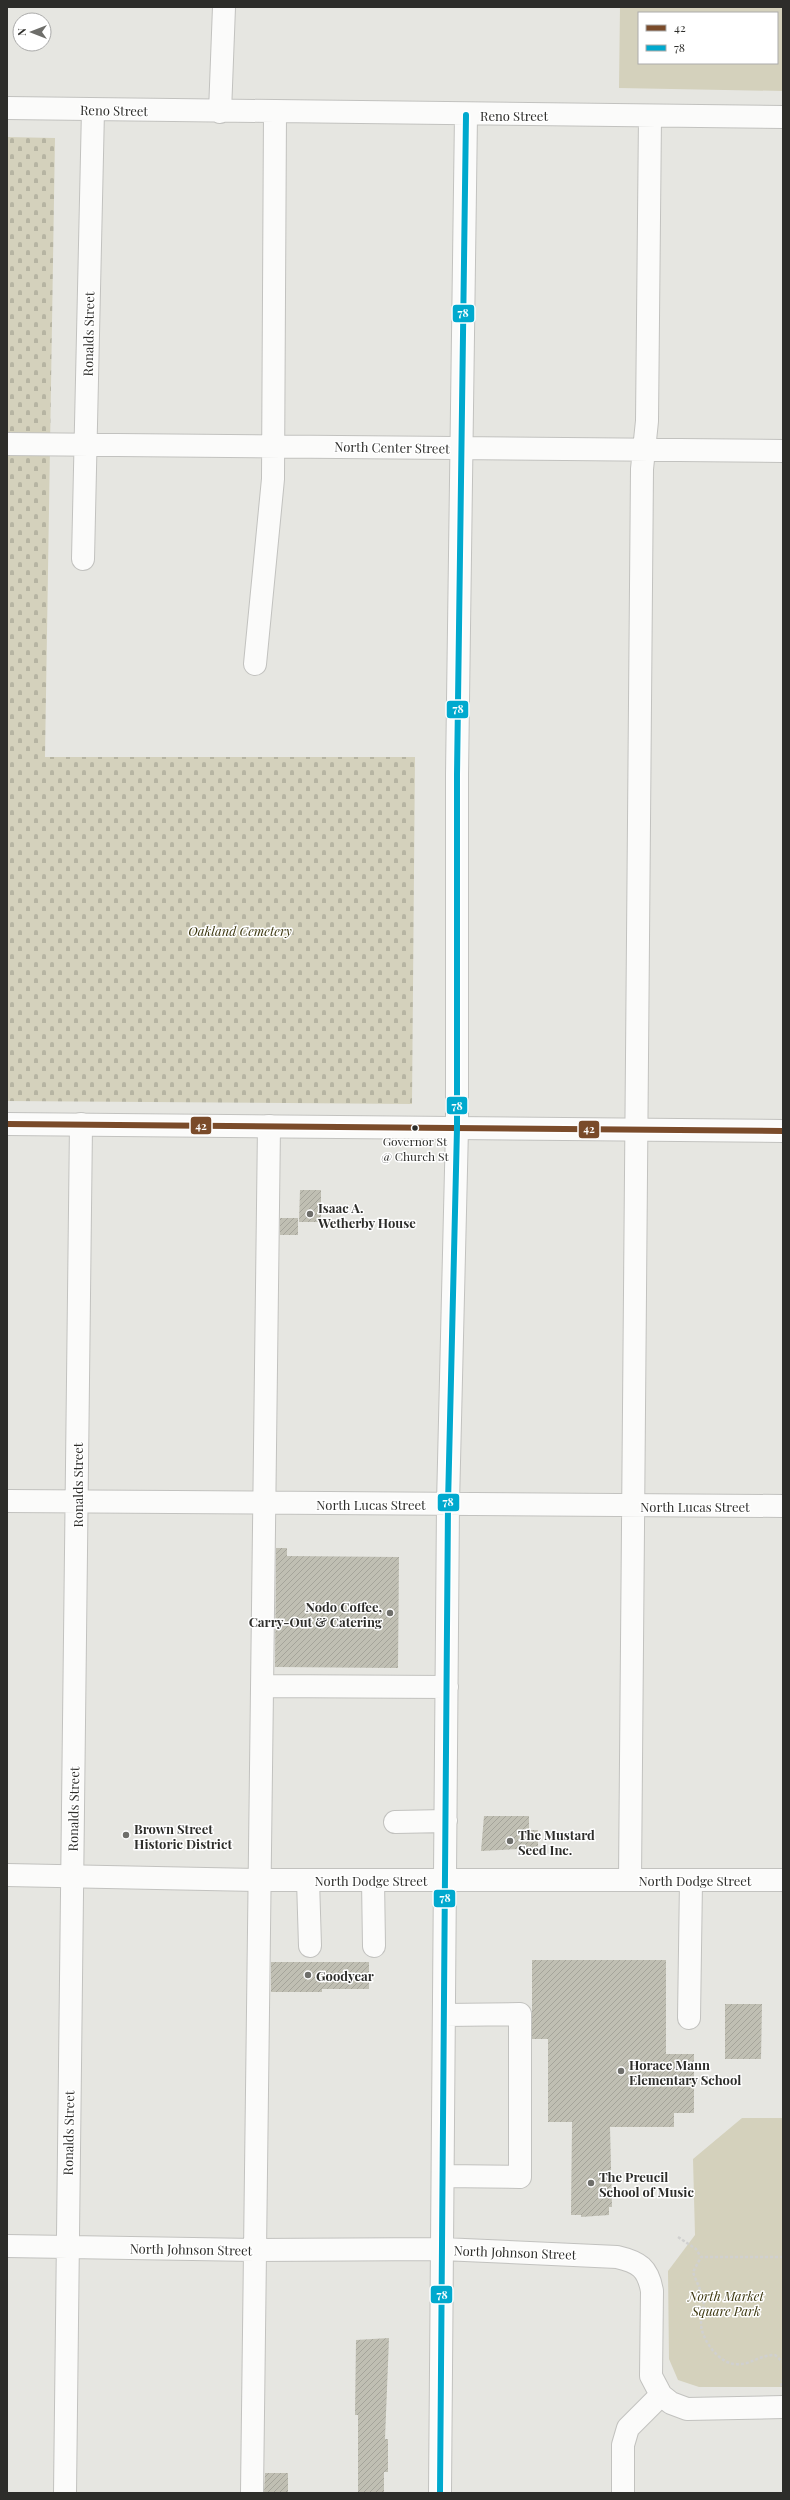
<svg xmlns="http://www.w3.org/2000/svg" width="790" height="2500" font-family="'Playfair Display',serif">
<defs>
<pattern id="cemetery-stones" width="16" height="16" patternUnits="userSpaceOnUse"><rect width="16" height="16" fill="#d4d1bc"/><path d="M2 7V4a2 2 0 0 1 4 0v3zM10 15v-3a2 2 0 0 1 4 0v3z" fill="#b6b4a2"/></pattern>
<pattern id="building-hatch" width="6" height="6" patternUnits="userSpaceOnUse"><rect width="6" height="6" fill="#c0bfb3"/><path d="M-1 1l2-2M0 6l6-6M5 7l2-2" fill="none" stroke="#a5a49a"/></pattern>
</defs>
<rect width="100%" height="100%" fill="#e6e6e1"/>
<path fill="#d4d1bc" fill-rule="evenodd" d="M620 7H783V91L619 88ZM639 13H777V63H639Z
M742 2118H783V2387H699L678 2380 669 2359 668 2271 695 2235 693 2159Z"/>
<path fill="url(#cemetery-stones)" d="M7 137 55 138 45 757H415L412 1104 7 1101Z"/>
<path fill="url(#building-hatch)" d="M300 1190H321V1222H299Z
M280 1218H298V1235H280Z
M276 1548H287V1556L399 1557 398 1668 275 1667Z
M484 1816H529V1830H538V1848L481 1851Z
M532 1960H666V2054H694V2113H674V2127H610L612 2207H609V2215L581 2217V2215H571L572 2122H548V2039H532Z
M271 1962H369V1989H322V1992H271Z
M725 2004H762L761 2059H725Z
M389 2338 385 2439H388V2472H384V2493H358V2415H355L356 2340Z
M265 2473H288V2493H264Z"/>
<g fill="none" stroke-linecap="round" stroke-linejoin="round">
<defs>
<path id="minor" d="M7 108 783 117
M220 112 224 7
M7 444 783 451
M83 559 93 110
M255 664 273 479 275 112
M7 1501 783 1506
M263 1686 447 1687
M395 1822 446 1821
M308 1880 310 1946
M373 1880 374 1946
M630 1880 642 469 647 421 650 116
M689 2018 691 1881
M443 2176 520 2177V2014L444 2015
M7 2246 254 2250 442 2249 617 2257C639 2262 648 2268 652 2291L651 2376 661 2395 671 2403 687 2409 783 2407
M65 2493 81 1124
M252 2493 269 1126
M440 2493 448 1504 457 1128V775L466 115
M623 2493V2445L628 2428 661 2395"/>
<path id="major" d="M7 1124 783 1131
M7 1875 259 1880H783"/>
</defs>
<use href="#minor" stroke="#c2c2bf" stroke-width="24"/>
<use href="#major" stroke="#c2c2bf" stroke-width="24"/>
<path stroke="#d0d0cf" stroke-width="2.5" stroke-dasharray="3 2" stroke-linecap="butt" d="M678 2237 696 2249 701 2257
M783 2257H701L693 2272C696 2281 701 2290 703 2298 705 2306 701 2315 701 2323 701 2339 718 2362 734 2364 750 2366 758 2355 775 2355L783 2362
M781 2386 783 2379"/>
<use href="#minor" stroke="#fbfbfa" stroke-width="22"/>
<use href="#major" stroke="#fbfbfa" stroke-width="22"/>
<defs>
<path id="bus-1" d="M7 1124 783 1131"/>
<path id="bus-2" d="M440 2493 448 1504 457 1128V775L466 115"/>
</defs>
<use href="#bus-1" stroke="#fff" stroke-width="9"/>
<use href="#bus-2" stroke="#fff" stroke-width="9"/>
<use href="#bus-1" stroke="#7a4b2a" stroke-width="6"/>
<use href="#bus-2" stroke="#00a9ce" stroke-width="6"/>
</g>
<circle fill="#2d2d2a" stroke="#fff" stroke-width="1.5" cx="415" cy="1128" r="3.5"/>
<g fill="#6e6e6a" stroke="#fff" stroke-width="1.5">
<circle cx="310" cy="1214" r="4"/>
<circle cx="390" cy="1613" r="4"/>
<circle cx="126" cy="1835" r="4"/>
<circle cx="510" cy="1841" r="4"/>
<circle cx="308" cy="1975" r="4"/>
<circle cx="621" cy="2071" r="4"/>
<circle cx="591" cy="2183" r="4"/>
</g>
<g text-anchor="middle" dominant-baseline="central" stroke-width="3" stroke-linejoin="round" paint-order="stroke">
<g font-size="12" fill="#2d2d2a" stroke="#fff">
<text x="415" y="1141">Governor St<tspan x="415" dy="15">@ Church St</tspan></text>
</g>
<g font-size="13" fill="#2d2d2a" stroke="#fff">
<text transform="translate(114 110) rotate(1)">Reno Street</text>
<text x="514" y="115">Reno Street</text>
<text transform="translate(88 334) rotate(-89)">Ronalds Street</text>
<text transform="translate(392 447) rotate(1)">North Center Street</text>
<text transform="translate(77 1485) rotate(-90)">Ronalds Street</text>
<text x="371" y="1504">North Lucas Street</text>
<text x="695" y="1506">North Lucas Street</text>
<text transform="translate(73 1809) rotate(-89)">Ronalds Street</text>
<text x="371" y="1880">North Dodge Street</text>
<text x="695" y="1880">North Dodge Street</text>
<text transform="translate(68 2133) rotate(-89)">Ronalds Street</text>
<text transform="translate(191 2249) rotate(1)">North Johnson Street</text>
<text transform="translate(515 2252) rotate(2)">North Johnson Street</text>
</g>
<g font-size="13" font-style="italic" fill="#3c370f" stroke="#fff">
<text x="240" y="930">Oakland Cemetery</text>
<text x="726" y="2295">North Market<tspan x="726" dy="15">Square Park</tspan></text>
</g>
<g font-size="13" font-weight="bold" fill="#2d2d2a" stroke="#fff" text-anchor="start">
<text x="318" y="1207">Isaac A.<tspan x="318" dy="15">Wetherby House</tspan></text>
<text x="382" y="1606" text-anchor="end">Nodo Coffee,<tspan x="382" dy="15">Carry-Out &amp; Catering</tspan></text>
<text x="134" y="1828">Brown Street<tspan x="134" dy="15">Historic District</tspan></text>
<text x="518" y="1834">The Mustard<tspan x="518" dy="15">Seed Inc.</tspan></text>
<text x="316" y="1975">Goodyear</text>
<text x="629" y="2064">Horace Mann<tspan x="629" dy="15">Elementary School</tspan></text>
<text x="599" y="2176">The Preucil<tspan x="599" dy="15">School of Music</tspan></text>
</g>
</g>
<g stroke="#fff" stroke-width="1.5">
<rect x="452" y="304" width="23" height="19" rx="4" fill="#00a9ce"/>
<rect x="446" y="700" width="23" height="19" rx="4" fill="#00a9ce"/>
<rect x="446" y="1096" width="22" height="19" rx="4" fill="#00a9ce"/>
<rect x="190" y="1116" width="22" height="19" rx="4" fill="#7a4b2a"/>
<rect x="578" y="1120" width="22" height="19" rx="4" fill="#7a4b2a"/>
<rect x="437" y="1493" width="23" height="19" rx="4" fill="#00a9ce"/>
<rect x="433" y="1889" width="23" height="19" rx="4" fill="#00a9ce"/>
<rect x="430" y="2285" width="23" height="19" rx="4" fill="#00a9ce"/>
</g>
<g font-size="11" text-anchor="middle" font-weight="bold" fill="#fff">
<text x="463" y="317">78</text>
<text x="458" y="713">78</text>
<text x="457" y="1110">78</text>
<text x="201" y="1130">42</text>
<text x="589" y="1133">42</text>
<text x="448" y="1506">78</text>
<text x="445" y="1902">78</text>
<text x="442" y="2299">78</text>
</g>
<rect width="790" height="2500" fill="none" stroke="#2d2d2a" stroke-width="16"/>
<rect x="638" y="12" width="140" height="52" fill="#ffffff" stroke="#ababaa"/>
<rect x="646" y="25" width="20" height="6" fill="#7a4b2a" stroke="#ababaa"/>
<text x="674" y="32" font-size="12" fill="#2d2d2a">42</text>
<rect x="646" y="45" width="20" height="6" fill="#00a9ce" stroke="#ababaa"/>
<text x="674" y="52" font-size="12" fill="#2d2d2a">78</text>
<g transform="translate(32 32) rotate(270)"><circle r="19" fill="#ffffff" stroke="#ababaa"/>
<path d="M0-3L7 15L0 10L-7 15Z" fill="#6e6e6a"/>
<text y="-6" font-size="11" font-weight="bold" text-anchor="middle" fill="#2d2d2a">N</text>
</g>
</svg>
